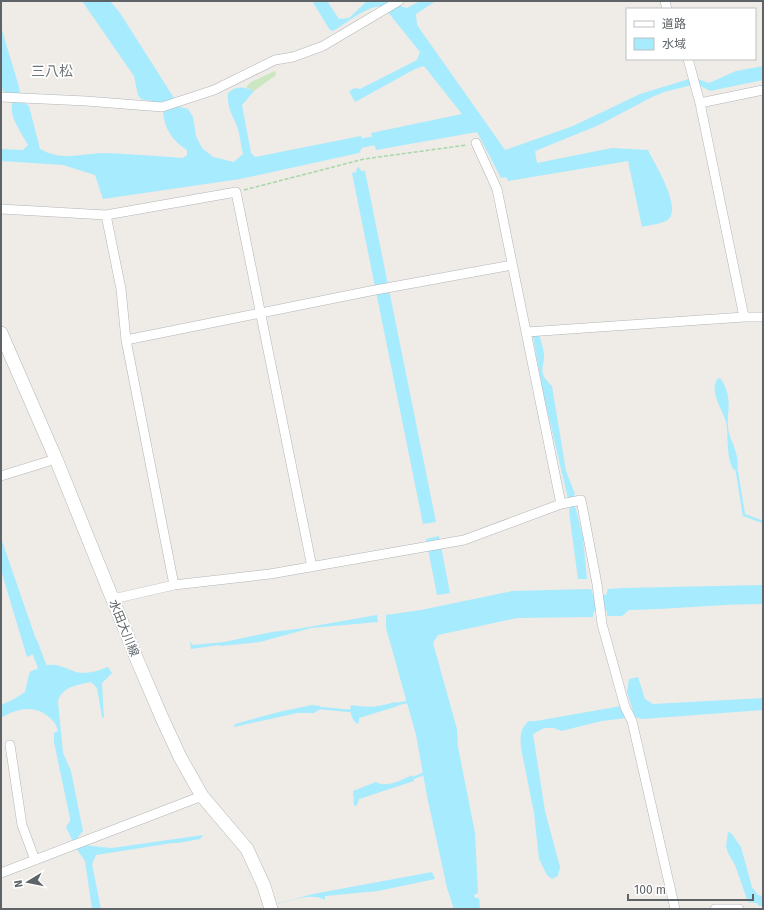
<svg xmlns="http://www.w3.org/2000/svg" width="764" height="910" font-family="'Fira Sans','Noto Sans JP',sans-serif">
<rect width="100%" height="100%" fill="#efebe6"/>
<path fill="#cae7c2" d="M275 71 276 75 254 91 246 87 251 82Z"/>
<path fill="#a7ebfe" d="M82 1H110L120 13 174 98 170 100 177 106 188 109 193 117 196 136 202 148 213 157 234 162 243 154C241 146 240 137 238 129 233 115 227 110 228 93 236 86 244 86 254 91L242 105 251 153 255 157 361 136 363 146 359 153 240 179 103 199 95 175 63 165 1 161V149L23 150 28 145C22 134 7 114 13 102L9 94 3 91 1 83V27L19 87 21 100 29 106 40 149C63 162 82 153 106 153 131 154 157 156 183 158L187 155V150C172 140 165 130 163 112L169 109 164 102H156L141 99 138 95 134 76Z
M312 1H327L339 19 349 18 367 1H396L400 6 407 8 420 1H436L416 14 417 25 505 150 573 126 640 94 689 79 695 78 709 83 736 71 763 66V80L710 91 699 85H692L664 92 652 97 599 125 535 151 537 163 612 148 648 150C654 163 685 211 666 221 659 224 649 225 642 227L628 161 508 181 506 177 501 178 477 132 376 150 371 133 462 114 424 66 415 69 355 102 349 91 355 88 360 89 417 60 420 52 383 6C366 6 347 23 333 31L330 30Z
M359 167 361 171H365L436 522 423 524 352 173 356 172 357 168Z
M539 333C540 340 543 346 544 353 545 368 536 371 552 386L566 471 575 494 572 498 574 506 576 509 583 538 587 579H578L569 512 570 507 542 388 533 336Z
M718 378 721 379C736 403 723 416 730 436 734 447 740 459 737 472 725 466 729 433 726 422 723 410 708 391 718 378Z
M439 536 450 593 437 595 426 539Z
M1 538 40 651 27 657 1 570Z
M763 585V604C718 604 674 609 629 610L622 616H607V611H594L593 617 517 618 438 635 433 643 457 729 458 747 475 833 478 893 474 895 475 898H479L480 909H454L447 888 427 796 416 735 386 628V615L421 610 512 591 589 589 592 590 593 596 606 595 608 589 623 588Z
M377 615 378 622 311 628 260 642 221 646 219 645 191 649 190 642 193 645 224 642 272 632 297 629Z
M41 657 44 666C59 661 69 672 82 673 91 673 100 670 108 667L112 673 102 683 104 718 102 717 97 688 91 682C77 685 63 686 58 701L63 753 71 771 83 831 78 837 81 845 112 848 203 835 200 839 178 843H172L96 855 92 864 101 909H92L85 861 76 848 66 827 70 821V818L54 742V733L58 731C56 724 55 723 50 718 35 704 17 708 1 718V705L14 699 25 692 29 674 31 671 40 668 37 658Z
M638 677 645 699 653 704 763 698V710L642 719 635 717 627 692 629 679Z
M395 702 399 703 398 706 359 718V722L357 724C352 719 349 712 351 705 368 708 379 707 395 702Z
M312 705 320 706V709L314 713H297L234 727 235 724 279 712Z
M621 706 626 718 602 721 561 731 554 728H544L533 734 545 811 560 867 558 876 552 879 547 875 539 859 534 813 521 748C520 737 520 728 529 721H536Z
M412 775 414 781 359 799 357 805 354 806 353 791 376 782C387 788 402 780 412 775Z
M728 832 731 833 741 847 752 887 758 895 763 896V906H759L757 903 748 902 735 865 728 853 726 846Z
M432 872 435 879 378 891 325 896V900C312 892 292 901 276 904L313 894Z"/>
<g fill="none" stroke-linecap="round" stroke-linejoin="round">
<path stroke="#a7ebfe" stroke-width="2.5" d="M737 472 744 515 763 522
M398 704 407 702
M320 708 351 711
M413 778 423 774"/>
<path stroke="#a7ebfe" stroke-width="9" d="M351 145 384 139
M33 642 43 669"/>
<defs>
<path id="minor" d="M665 1 667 9
M688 59 700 103 744 317
M1 97 86 101 162 107 214 90 275 60 293 57 323 46 399 1
M700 103 763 90
M476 143 497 189 561 504
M1 209 106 215 236 192 312 567
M106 215 121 289 126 340 174 585
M527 332 744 317H763
M126 340 370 291 512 265
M1 476 56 459
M113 599 174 585 270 574 464 540 561 504 581 500 597 584 602 624 625 707 632 721 675 909
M10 745 22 825 35 860
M1 873 202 796
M715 909H739"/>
<path id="secondary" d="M1 333 56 459 138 662 162 718 180 757 202 796 247 849 264 886 271 909"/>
</defs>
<use href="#minor" stroke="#b1b5b8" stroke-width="10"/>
<use href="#secondary" stroke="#b2b7ba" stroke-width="14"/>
<path stroke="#a6d8a8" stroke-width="1.5" stroke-dasharray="4 2" stroke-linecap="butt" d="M244 190 364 159 467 145"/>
<use href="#minor" stroke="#fff" stroke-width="9"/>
<use href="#secondary" stroke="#fff" stroke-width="13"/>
</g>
<g text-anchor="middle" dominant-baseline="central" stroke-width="3.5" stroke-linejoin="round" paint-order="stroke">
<g font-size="12" fill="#5d6366" stroke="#fff">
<text transform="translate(124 628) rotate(68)">水田大川線</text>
</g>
<g font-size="14" fill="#6e7578" stroke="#fff">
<text x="52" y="71">三八松</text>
</g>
</g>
<rect width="764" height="910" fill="none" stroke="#5d6366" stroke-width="4"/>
<rect x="626" y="8" width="130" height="52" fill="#ffffff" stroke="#bec1c2"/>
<rect x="634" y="21" width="20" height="6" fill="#ffffff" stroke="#bec1c2"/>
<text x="662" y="28" font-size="12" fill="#5d6366">道路</text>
<rect x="634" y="38" width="20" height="12" fill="#a7ebfe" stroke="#bec1c2"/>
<text x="662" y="48" font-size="12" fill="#5d6366">水域</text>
<g transform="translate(28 882) rotate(260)" stroke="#ffffff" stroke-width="3" paint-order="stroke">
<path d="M0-3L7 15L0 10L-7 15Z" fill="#5d6366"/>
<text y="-6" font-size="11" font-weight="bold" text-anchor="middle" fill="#5d6366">N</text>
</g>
<path d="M628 894v6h125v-6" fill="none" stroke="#5d6366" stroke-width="2"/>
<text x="634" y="894" font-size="12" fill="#5d6366" stroke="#ffffff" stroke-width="3" paint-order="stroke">100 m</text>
</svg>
